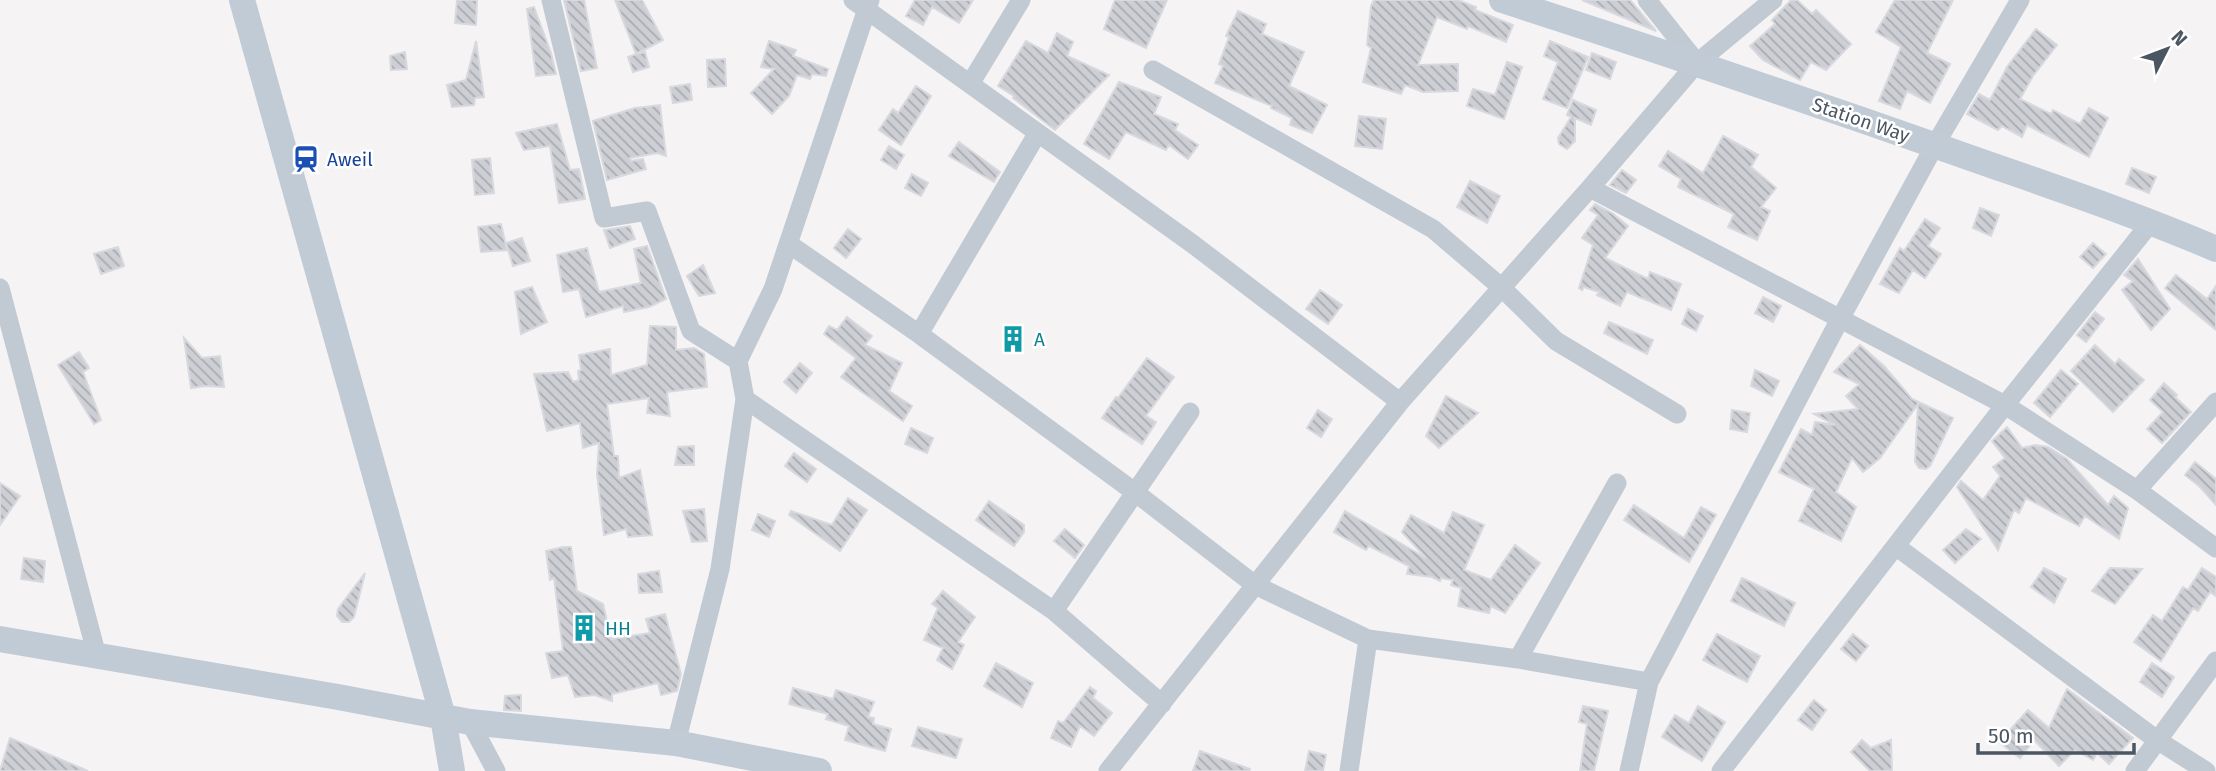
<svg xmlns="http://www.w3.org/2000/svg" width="2216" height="771" font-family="'Fira Sans',sans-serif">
<defs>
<pattern id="building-back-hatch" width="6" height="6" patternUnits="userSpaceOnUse" patternTransform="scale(1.75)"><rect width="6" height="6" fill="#cdcfd5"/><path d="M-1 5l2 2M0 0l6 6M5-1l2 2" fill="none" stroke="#a8abb0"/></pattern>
</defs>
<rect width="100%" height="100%" fill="#f5f3f3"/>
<path fill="url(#building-back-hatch)" stroke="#d7d9de" stroke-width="2" d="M457 0H477L476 25 455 23Z
M564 0H584L597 68 581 71Z
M615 0H642L663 40 636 54 645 52 649 67 633 72 628 57 636 54Z
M915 0H973L959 23 932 7 923 25 906 16Z
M1115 0H1167L1146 48 1104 29Z
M1374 0H1458L1476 7 1475 10 1513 25 1506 42 1468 26 1467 29 1437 17 1418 65 1458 64V91L1423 92 1405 85 1401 94 1363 82 1371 48 1367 45 1371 6Z
M1582 0H1630L1656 31Z
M1791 0H1797L1812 14 1816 10 1851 44 1826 70 1811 62 1800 80 1763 60 1750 46 1775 24 1772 20Z
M1895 0H1953L1927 53 1950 64 1930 103 1907 91 1900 109 1879 101 1901 47 1876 32Z
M534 7 551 53 556 74 536 76 527 9Z
M1238 11 1266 24 1262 34 1304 52 1289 86 1327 105 1312 133 1290 125 1292 118 1271 108 1272 106 1215 83 1223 66 1219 64 1229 37 1226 36Z
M2036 29 2057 45 2033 76 2020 99 2051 114 2053 110 2080 124 2089 108 2108 118 2089 157 2027 125 2022 137 2002 126 1998 130 1967 114 1979 94 1990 100 2007 67Z
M1057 33 1073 42 1067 56 1109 75 1055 130 1013 98 1014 96 998 86 1026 41 1048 53Z
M476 41 484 97 475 98 474 105 452 107 447 85 466 80Z
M769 41 796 50 793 56 828 69 826 76 812 74 810 79 797 75 789 96 772 114 751 93 774 69 761 67Z
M1550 41 1588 57 1567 108 1543 99 1558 62 1544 56Z
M405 52 407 69 391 70 390 56Z
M1592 53 1616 62 1610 79 1586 70Z
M725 59 726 86 708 87 707 60Z
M1507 62 1522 67 1504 119 1467 106 1473 89 1495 95Z
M1119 82 1161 97 1154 114 1178 124 1175 130 1198 145 1188 159 1169 145 1166 150 1126 132 1109 159 1084 144Z
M690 84 692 100 673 103 670 87Z
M916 86 931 96 901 145 879 130 893 109 898 113Z
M1573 100 1596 110 1591 125 1575 118V141L1567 149 1559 144 1558 138 1571 117 1567 115Z
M660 105 666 156 657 153 630 158 631 161 643 159 646 169 607 180 593 121 635 108Z
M1359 116 1386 119 1382 149 1355 146Z
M557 124 570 170 579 169 585 199 559 203 550 146 524 150 516 133Z
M1723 136 1758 155 1751 167 1776 188 1761 207 1770 211 1757 240 1728 227 1734 214 1678 187 1681 179 1659 166 1668 151 1703 173Z
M959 142 1000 172 994 182 949 156Z
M889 146 904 155 896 169 881 160Z
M490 158 494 193 475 195 472 160Z
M2132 168 2156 177 2149 193 2126 184Z
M1622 170 1636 180 1626 193 1610 185Z
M912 174 928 183 921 196 905 188Z
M1470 181 1500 196 1487 223 1457 207Z
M1595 204 1612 213 1628 226 1605 258 1648 279 1650 272 1681 284 1671 310 1627 292 1620 306 1597 295 1599 292 1584 287 1582 290 1579 288 1593 245 1582 238 1598 215 1590 210Z
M1980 208 1999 215 1991 236 1973 228Z
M1925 219 1940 228 1928 246 1941 254 1925 278 1913 270 1899 293 1880 284 1900 248 1904 251Z
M501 224 507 250 481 252 478 227Z
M630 226 635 239 610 248 604 230Z
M848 229 861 239 846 258 834 248Z
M522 238 530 261 513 266 506 243Z
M2093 243 2106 254 2093 268 2080 257Z
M647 246 666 299 649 307 624 312 623 306 586 317 579 289 563 292 557 255 587 248 599 292 641 283 634 249Z
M118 247 124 266 101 274 94 254Z
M2138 259 2170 309 2151 330 2122 290 2133 281 2124 275Z
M703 265 715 293 699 296 687 276Z
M2176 275 2207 299 2216 286V330L2165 288Z
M532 287 547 322 521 334 515 292Z
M1320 290 1342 305 1328 324 1306 309Z
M1763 297 1781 306 1773 322 1755 313Z
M1688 309 1703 316 1696 331 1682 324Z
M2095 312 2104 319 2086 342 2077 335Z
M847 317 872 336 865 345 902 363 889 391 912 406 903 421 841 377 856 358 824 334 829 326 837 330Z
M1609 322 1653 340 1647 354 1604 333Z
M650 326 676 327V350L694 348 704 354 707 387 667 392 670 416 647 413 649 398 607 404 614 456H618L619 478 640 470 652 535 628 537 626 529 604 535 597 474 599 443 583 448 580 423 547 431 534 374 568 372 573 382 579 380 578 371 581 370 579 355 610 349 611 375 647 365Z
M184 338 202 358 220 356 224 387 205 386 191 388Z
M1860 345 1884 366 1912 399 1953 418 1930 466 1926 469 1919 468 1915 462 1918 404 1880 458 1863 472 1852 458 1836 492 1856 507 1841 541 1799 521 1814 489 1779 472 1801 429 1812 435 1815 422 1835 425 1814 414 1858 409 1846 396 1859 384 1834 372Z
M2095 345 2115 364 2119 359 2144 380 2113 412 2071 371Z
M79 352 89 368 83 372 101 420 94 424 58 365Z
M1147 358 1174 377 1146 416 1156 422 1142 444 1102 418 1116 397 1118 398Z
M800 363 812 373 796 393 784 382Z
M1755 370 1779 381 1772 396 1751 386Z
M2061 370 2078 384 2050 417 2034 403Z
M2164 383 2177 395 2175 397 2191 412 2162 443 2147 429 2163 412 2150 400Z
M1446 396 1478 413 1439 448 1426 436Z
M1318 410 1332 419 1321 437 1307 428Z
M1732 410 1750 413 1747 432 1730 429Z
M2007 427 2022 448 2035 445 2048 447 2067 459 2108 505 2114 496 2128 508 2119 539 2085 516 2079 526 2026 498 2019 513 2014 510 1998 550 1957 487 1961 481 1983 500 2000 476 1993 467 2005 458 1992 441Z
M911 428 933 438 927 453 905 444Z
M694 446V465H675L678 447Z
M794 453 816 469 807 482 785 466Z
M2195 462 2216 479V505L2199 486 2185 475Z
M0 483 20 496 0 525Z
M848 498 867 510 840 551 789 515 791 511 832 525Z
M989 501 1024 525V532L1014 546 976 520Z
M1634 505 1684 538 1701 507 1716 515 1689 562 1624 520Z
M704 509 707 541 692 542 683 511Z
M1345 511 1426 558 1402 532 1411 515 1444 533 1453 512 1484 525 1464 570 1491 580 1515 545 1540 563 1505 613 1491 606 1489 613 1458 606 1461 588 1451 585 1453 580 1441 578 1440 581 1432 577 1407 574 1409 566 1369 546 1366 550 1334 532Z
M758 514 775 521 769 537 752 530Z
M1065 529 1084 545 1075 558 1054 541Z
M1966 529 1981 539 1955 563 1943 550Z
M563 547H571L577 591 603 604 611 639 650 633 646 619 665 614 681 674 677 691 661 695 658 683 612 694V701L595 695 575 697 568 675 552 678 546 653 563 651 554 578 550 580 546 551Z
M24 558 45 561 43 582 21 579Z
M2044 568 2066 579 2054 603 2031 587Z
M2110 568 2142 569 2115 604 2092 591Z
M2202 568 2216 577V596L2210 592 2198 611 2193 608 2161 661 2134 642 2153 615 2162 621 2183 587 2188 590Z
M659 571 662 592 639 593 638 574Z
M365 573 354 617 349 622H342L337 616 338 609Z
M1742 578 1795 603 1784 626 1731 601Z
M943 591 975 617 958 642 964 645 952 669 937 660 943 648 924 640 938 608 932 604Z
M1717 634 1760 656 1747 682 1703 660Z
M1853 634 1868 646 1856 661 1841 649Z
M996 663 1033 683 1022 707 984 686Z
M2152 663 2174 677 2162 697 2140 682Z
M1090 687 1096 691 1093 698 1112 713 1094 736 1080 726 1071 747 1051 738 1058 721 1063 723Z
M793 688 833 699 836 690 874 702 868 717 874 718 873 724 891 729 885 751 845 740 849 726 826 719 828 714 789 704Z
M2067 689 2133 738 2109 764 2097 753 2093 760 2075 750 2059 766 2034 740 2020 758 1999 742 2028 710 2049 728Z
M521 695V711L504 710 505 696Z
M1814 700 1826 710 1812 730 1798 720Z
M1583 706 1608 711 1594 771H1580L1587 724 1579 722Z
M1698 706 1725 722 1702 761 1662 737 1675 715 1689 723Z
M918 727 962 739 956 758 912 746Z
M10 738 88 771H0Z
M1862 740 1871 748 1891 740 1892 771H1870L1851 752Z
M1200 751 1250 769 1249 771H1193Z
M1309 751 1326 755 1323 771H1305Z"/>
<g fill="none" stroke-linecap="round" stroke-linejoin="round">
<path stroke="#c1cad2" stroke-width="19" d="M551 0 604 218 647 211 691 331 738 361
M853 0 1194 245 1400 402
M870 0 773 289 738 361 745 399 1054 611 1162 704
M1647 0 1697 63
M1153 70 1433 229 1501 287 1556 341 1677 414
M970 84 1021 0
M1590 188 2005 405 2137 490 2216 548
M789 244 919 334 1136 493 1255 585 1368 639 1518 659 1649 682
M0 288 97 656
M919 334 1037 134
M2137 490 2216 402
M1897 547 2157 740 2206 771
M1054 611 1190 412
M1518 659 1617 483
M470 722 496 771
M676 743 720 569 745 399
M1108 771 1400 402 1590 188 1697 63 1773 0
M1349 771 1368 639
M1629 771 1649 682 1840 319 1935 145 2020 0
M1721 771 2005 405 2152 221
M2135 771 2216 661"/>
<path stroke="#c1cbd6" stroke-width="26" d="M242 0 443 717 452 771
M1502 0C1651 48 1800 98 1948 150 2038 182 2128 211 2216 249
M0 639 338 697 470 722 676 743 819 771"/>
</g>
<defs>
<symbol id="station-bare" viewBox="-9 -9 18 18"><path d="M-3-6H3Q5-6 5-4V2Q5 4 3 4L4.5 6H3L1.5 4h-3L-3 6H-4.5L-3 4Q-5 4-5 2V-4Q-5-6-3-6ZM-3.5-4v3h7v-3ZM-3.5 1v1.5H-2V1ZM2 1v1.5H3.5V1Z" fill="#1a4fb4" stroke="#fff" stroke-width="2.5" paint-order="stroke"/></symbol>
<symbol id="building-bare" viewBox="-9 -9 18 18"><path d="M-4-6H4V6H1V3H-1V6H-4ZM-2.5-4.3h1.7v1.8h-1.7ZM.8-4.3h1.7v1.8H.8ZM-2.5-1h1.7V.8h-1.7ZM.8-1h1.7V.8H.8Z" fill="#0f9aa8" stroke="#fff" stroke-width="2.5" paint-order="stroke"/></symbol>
</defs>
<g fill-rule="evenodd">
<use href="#station-bare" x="287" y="140" width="38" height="38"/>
<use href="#building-bare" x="994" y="320" width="38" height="38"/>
<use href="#building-bare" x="565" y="609" width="38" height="38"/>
</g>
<g text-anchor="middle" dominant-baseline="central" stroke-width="5" stroke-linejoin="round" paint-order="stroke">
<g font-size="19" fill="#4a5661" stroke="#fff">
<text transform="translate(1861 120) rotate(19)">Station Way</text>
</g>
<g font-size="19" fill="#164399" stroke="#fff" text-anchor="start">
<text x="327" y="159">Aweil</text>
</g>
<g font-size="19" fill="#0d838f" stroke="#fff" text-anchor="start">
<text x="1034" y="339">A</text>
<text x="605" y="628">HH</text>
</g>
</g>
<g transform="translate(2167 49) rotate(48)" stroke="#ffffff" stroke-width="5" paint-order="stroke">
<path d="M0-5L12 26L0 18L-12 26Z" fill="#4a5661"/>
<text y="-10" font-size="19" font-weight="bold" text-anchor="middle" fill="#4a5661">N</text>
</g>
<path d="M1978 743v10h156v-10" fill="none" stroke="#4a5661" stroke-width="3.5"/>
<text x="1988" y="743" font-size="21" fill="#4a5661" stroke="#ffffff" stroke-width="5" paint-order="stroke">50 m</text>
</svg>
